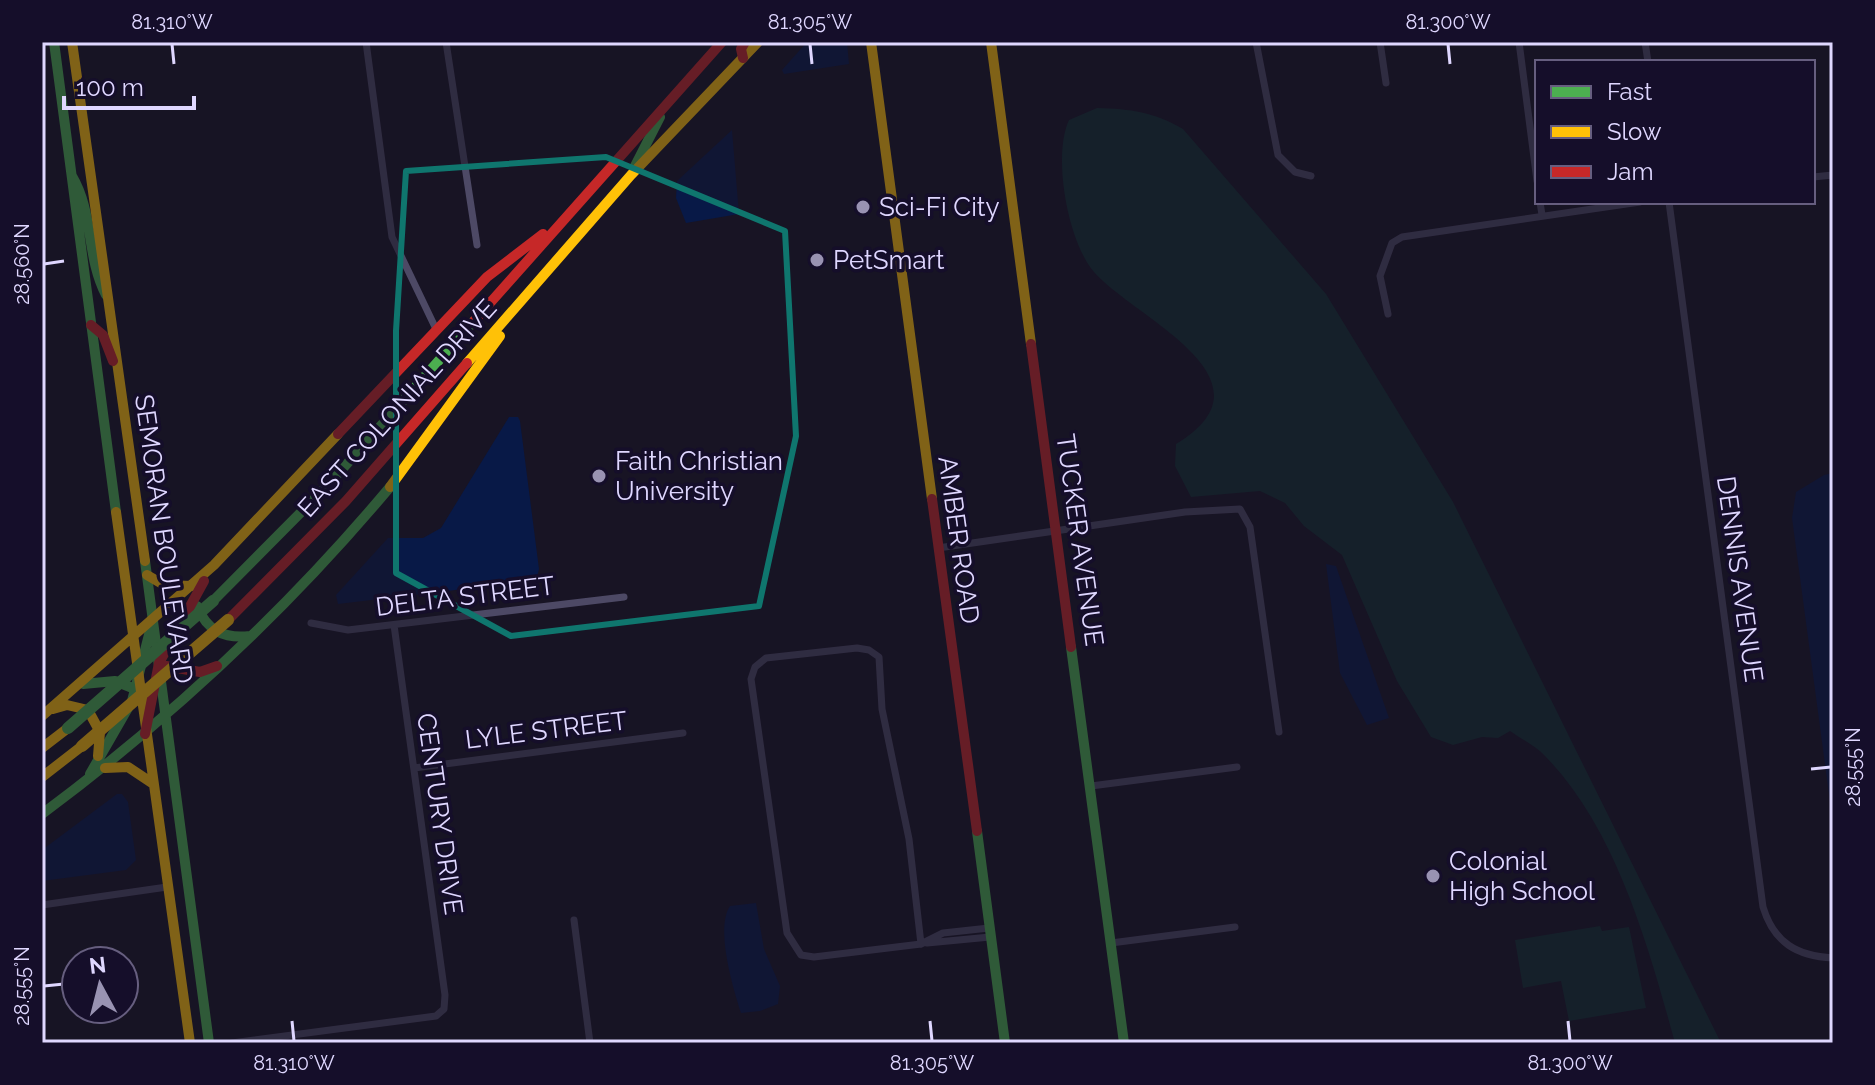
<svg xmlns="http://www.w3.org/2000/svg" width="1875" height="1085" font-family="Raleway,sans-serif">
<rect width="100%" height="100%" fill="#181424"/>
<path fill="#122f32" d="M1097 108C1131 109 1154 112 1183 129L1326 294 1453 502 1721 1043H1675C1649 948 1616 828 1545 756 1536 746 1521 739 1510 731L1498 738 1482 737 1453 745 1431 737 1397 681 1342 555 1304 526 1285 503 1260 491 1191 497 1175 466 1176 444C1283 379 1134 318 1094 272 1068 242 1052 156 1069 120Z
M1600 926 1602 931 1629 927 1646 1008 1569 1021 1561 981 1523 988 1515 940Z"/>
<path fill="#081947" d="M807 42H847L849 64 784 74 782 70Z
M732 130 739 214 686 223 676 198 677 181Z
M509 417H518L520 421 539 569 537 577 530 581 338 604 336 595 388 538H423L441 528Z
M1833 473V824L1792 518 1796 492 1824 475Z
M1326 564 1336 566 1389 718 1367 725 1340 673Z
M117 794H122L128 802 136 860 126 870 42 881V850Z
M756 903 764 949 780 986 778 1004 760 1011 741 1013C733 988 715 928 730 906Z"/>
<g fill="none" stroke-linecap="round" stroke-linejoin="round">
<path stroke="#4d4965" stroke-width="7" d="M366 42 392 237 436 329
M446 42 477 245
M1256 42 1278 155 1295 172 1311 176
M1380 42 1386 83
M1519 42 1537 181
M1645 42 1648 62
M1813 177 1833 175
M1540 202 1542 215
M1669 202 1763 907C1774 943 1797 956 1833 958
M1388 314 1380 276 1392 243 1402 237 1640 202
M938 548 1185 512 1240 509 1250 527 1279 732
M311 623 348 630 624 597
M857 648 869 650 879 657 882 709 909 839 921 944 814 957 801 955 787 933 751 679 755 667 766 658Z
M414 768 683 733
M1091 786 1237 767
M42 905 167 887
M574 920 590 1043
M927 943 990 937
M1111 943 1235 927
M921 944 943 933 989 928
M232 1043 436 1016 444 1009 445 995 394 625"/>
<path stroke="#4caf50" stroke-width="10" d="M54 42 116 512
M634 168 660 117
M72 176C94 213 86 257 106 295
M145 561 209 1043
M213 601 329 484 474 321
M197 606C207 631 224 639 250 636
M1071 647 1124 1043
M83 684 115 681 145 693
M90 774 132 701 153 619
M42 814C171 718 286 611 390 487
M977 831 1005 1043"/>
<path stroke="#ffc107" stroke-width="10" d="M72 42 145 561
M871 42 932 499
M991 42 1031 344
M467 363 631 175 758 42
M390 487 500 336
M116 512 190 1043
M147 575 164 585 192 586
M53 709 67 705 88 710 100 732 98 756
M42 716 214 565 338 434
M42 748 68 728
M105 768 128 767 152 783
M42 777 82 746"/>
<path stroke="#c62828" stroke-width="10" d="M743 58 741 49 745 42
M474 321 722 42
M91 325 103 335 113 361
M1031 344 1071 647
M338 434 487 277 543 234
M932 499 977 831
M228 620 346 501 467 363
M166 666 200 672 217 666
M145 734 159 663 204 581"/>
<path stroke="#4caf50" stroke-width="12" d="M68 728 213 601"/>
<path stroke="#ffc107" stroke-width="12" d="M82 746 228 620"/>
</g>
<path d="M0 0H1875V1085H0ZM606 157 785 231 796 436 759 606 511 636 396 573V331L406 171Z" fill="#181424" fill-opacity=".55" fill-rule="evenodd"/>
<path fill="none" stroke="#0f766e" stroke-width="6" stroke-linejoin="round" d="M606 157 785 231 796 436 759 606 511 636 396 573V331L406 171Z"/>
<path fill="none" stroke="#dfd7ff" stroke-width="3" d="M172 44 174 64M810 44 812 64M1448 44 1450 64M44 264 64 261M1811 769 1831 767M44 986 64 984M292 1021 294 1041M930 1021 932 1041M1568 1021 1570 1041"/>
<g fill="#9993b2" stroke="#150e2a" stroke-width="3">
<circle cx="863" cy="207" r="8"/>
<circle cx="817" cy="260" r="8"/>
<circle cx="599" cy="476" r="8"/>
<circle cx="1433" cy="876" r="8"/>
</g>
<g text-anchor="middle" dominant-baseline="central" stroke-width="7" stroke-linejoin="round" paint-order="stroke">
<g font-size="26" fill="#dfd7ff" stroke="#150e2a" text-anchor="start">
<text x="879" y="207">Sci-Fi City</text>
<text x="833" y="260">PetSmart</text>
<text x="615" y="461">Faith Christian<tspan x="615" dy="30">University</tspan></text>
<text x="1449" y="861">Colonial<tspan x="1449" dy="30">High School</tspan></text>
</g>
<g font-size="26" fill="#dfd7ff" stroke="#150e2a">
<text transform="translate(397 408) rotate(-48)">EAST COLONIAL DRIVE</text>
<text transform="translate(164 539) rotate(82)">SEMORAN BOULEVARD</text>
<text transform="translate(959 540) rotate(82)">AMBER ROAD</text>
<text transform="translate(1080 540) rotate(82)">TUCKER AVENUE</text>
<text transform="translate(1740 579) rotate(82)">DENNIS AVENUE</text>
<text transform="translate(465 596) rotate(-7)">DELTA STREET</text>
<text transform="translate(546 730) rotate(-7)">LYLE STREET</text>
<text transform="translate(440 814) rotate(82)">CENTURY DRIVE</text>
</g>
</g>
<rect width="1875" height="1085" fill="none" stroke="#150e2a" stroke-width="88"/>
<rect x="1535" y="60" width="280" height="144" fill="#150e2a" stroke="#665e7f" stroke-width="2"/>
<rect x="1551" y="86" width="40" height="12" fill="#4caf50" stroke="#665e7f" stroke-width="2"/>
<text x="1607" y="100" font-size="24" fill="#dfd7ff">Fast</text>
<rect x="1551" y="126" width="40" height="12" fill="#ffc107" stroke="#665e7f" stroke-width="2"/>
<text x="1607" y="140" font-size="24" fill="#dfd7ff">Slow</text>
<rect x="1551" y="166" width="40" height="12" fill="#c62828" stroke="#665e7f" stroke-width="2"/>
<text x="1607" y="180" font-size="24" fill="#dfd7ff">Jam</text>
<g transform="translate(100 985) rotate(353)"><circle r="38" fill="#150e2a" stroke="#665e7f" stroke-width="2"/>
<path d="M0-6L14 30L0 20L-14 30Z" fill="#9993b2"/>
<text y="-12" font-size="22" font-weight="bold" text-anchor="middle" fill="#dfd7ff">N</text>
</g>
<path d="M64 96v12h130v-12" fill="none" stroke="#dfd7ff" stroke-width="4"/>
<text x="76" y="96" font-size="24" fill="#dfd7ff" stroke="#150e2a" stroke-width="6" paint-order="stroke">100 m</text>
<rect x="44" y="44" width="1787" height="997" fill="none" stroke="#dfd7ff" stroke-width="3"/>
<g font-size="20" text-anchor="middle" fill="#dfd7ff">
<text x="172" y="29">81.310°W</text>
<text x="810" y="29">81.305°W</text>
<text x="1448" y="29">81.300°W</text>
<text transform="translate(22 264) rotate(-90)" y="7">28.560°N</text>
<text transform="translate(1853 767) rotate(-90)" y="7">28.555°N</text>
<text transform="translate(22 986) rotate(-90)" y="7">28.555°N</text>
<text x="294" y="1070">81.310°W</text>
<text x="932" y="1070">81.305°W</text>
<text x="1570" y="1070">81.300°W</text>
</g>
</svg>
